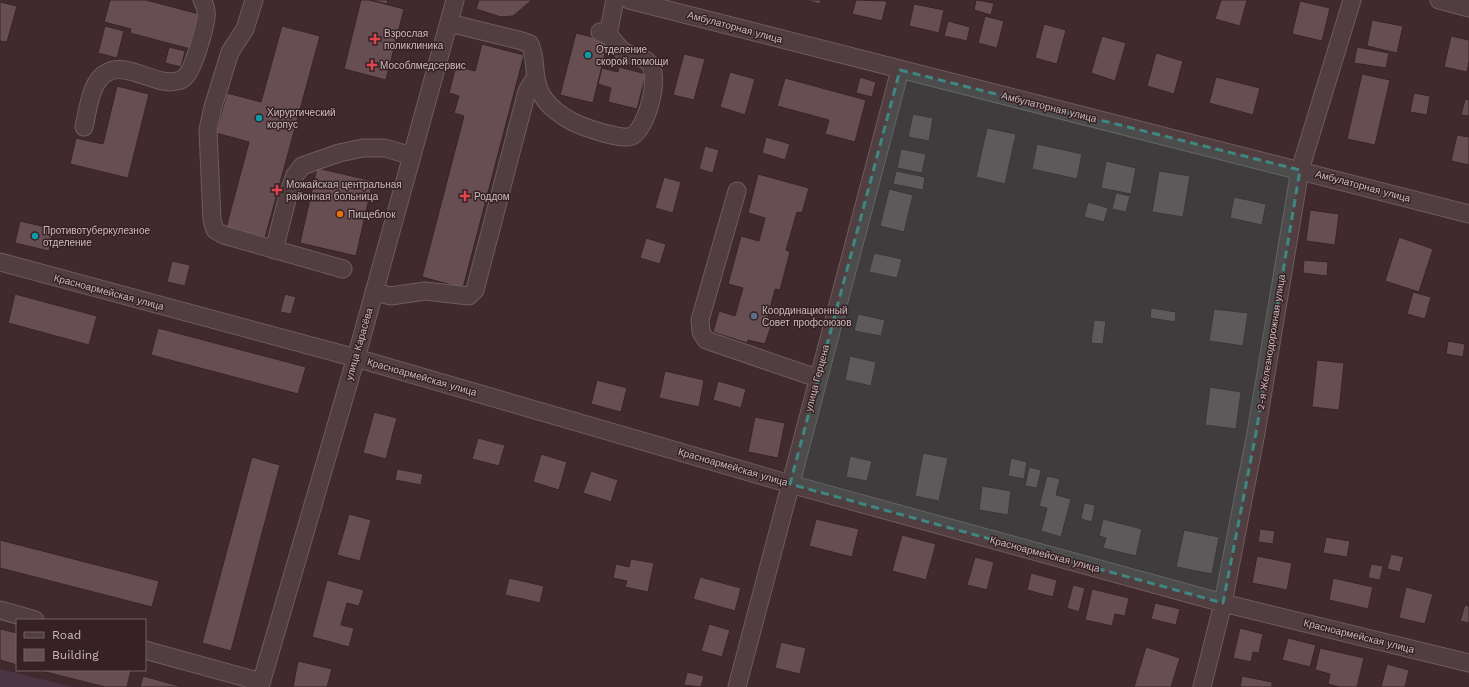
<svg xmlns="http://www.w3.org/2000/svg" width="1469" height="687" font-family="'Work Sans',sans-serif">
<rect width="100%" height="100%" fill="#412a2d"/>
<path fill="#4a3545" d="M0 669 73 687H0Z"/>
<path fill="#674e52" stroke="#382427" d="M110 0H146L203 15 194 50 130 33 131 29 104 22Z
M361 0H370L404 9 386 80 344 69Z
M370 0H388L387 4Z
M479 0H532L513 16 501 17 476 9Z
M805 0H821L820 4Z
M856 0 887 1 882 21 852 14Z
M976 0 994 3 991 15 974 10Z
M1221 0H1247L1240 26 1215 19Z
M1300 1 1330 8 1322 41 1292 34Z
M0 2 17 6 7 42 0 41Z
M914 4 944 10 939 33 909 26Z
M985 16 1004 21 997 48 978 43Z
M1372 20 1403 26 1397 53 1367 46Z
M948 21 970 27 967 41 944 36Z
M1044 24 1066 30 1057 64 1035 58Z
M105 26 124 31 117 58 98 53Z
M282 26 320 36 265 238 226 228 249 142 216 133 227 93 261 102Z
M576 33 608 41 593 103 560 95Z
M1102 36 1126 43 1115 81 1091 73Z
M1451 36 1469 40V61L1467 72 1444 67Z
M482 44 524 55 463 288 422 277 464 116 454 113 459 96 449 93 456 66 475 71Z
M169 47 185 51 181 67 165 63Z
M1357 47 1389 53 1386 68 1354 63Z
M1156 53 1183 61 1174 94 1147 86Z
M684 54 705 59 694 100 673 95Z
M619 67 646 74 637 109 608 102 611 88 598 84 602 68 618 72Z
M730 72 755 79 745 115 720 107Z
M1362 74 1390 80 1375 145 1347 139Z
M860 77 876 82 872 97 856 93Z
M1216 77 1260 88 1253 115 1209 103Z
M785 78 866 100 855 142 825 134 829 120 777 106Z
M117 86 149 94 128 178 70 164 76 138 103 144Z
M1414 93 1430 96 1427 115 1410 112Z
M1465 99 1469 100V116L1461 115Z
M913 114 933 118 929 141 908 137Z
M987 128 1016 134 1005 184 976 177Z
M1457 135 1469 137V165L1451 161Z
M766 137 790 144 785 160 762 153Z
M1037 144 1082 154 1077 179 1032 169Z
M705 146 719 150 713 173 699 169Z
M901 149 926 154 922 173 897 168Z
M1106 161 1136 168 1131 194 1101 188Z
M317 168 373 181 356 256 300 243Z
M896 171 925 177 923 190 893 184Z
M1159 171 1190 176 1183 217 1152 212Z
M758 174 809 188 802 213 797 212 786 250 790 252 780 290 775 289 766 325 771 326 765 344 748 340 747 343 713 332 719 311 735 316 743 288 728 284 741 236 759 241 765 218 748 213Z
M664 177 681 182 673 213 655 208Z
M889 189 913 195 904 232 880 226Z
M1116 193 1130 196 1126 212 1112 209Z
M1234 197 1266 204 1262 225 1230 218Z
M1088 202 1108 208 1104 222 1084 217Z
M1310 210 1339 214 1335 245 1306 241Z
M20 221 54 229 49 251 15 243Z
M1399 237 1433 249 1419 292 1385 281Z
M646 238 666 244 660 264 640 258Z
M874 253 902 259 897 278 869 272Z
M1304 260 1328 262 1327 276 1303 273Z
M172 261 190 265 185 286 167 282Z
M1413 292 1431 297 1425 319 1407 314Z
M15 294 97 316 89 345 8 323Z
M285 294 296 297 291 314 280 312Z
M1151 308 1176 312 1175 322 1150 318Z
M1214 309 1248 313 1243 346 1209 341Z
M858 314 885 320 881 336 854 331Z
M1094 320 1106 321 1103 344 1091 343Z
M158 328 306 367 298 394 151 355Z
M1448 341 1465 344 1463 357 1446 354Z
M850 356 876 362 871 386 845 380Z
M1317 360 1344 363 1339 410 1312 407Z
M665 371 704 380 699 407 659 398Z
M597 380 627 388 621 412 591 404Z
M718 381 746 389 741 408 713 400Z
M1210 387 1241 392 1236 429 1205 425Z
M374 412 397 418 386 459 363 453Z
M755 417 785 423 778 458 748 452Z
M478 438 505 445 499 466 472 459Z
M923 453 948 458 939 501 915 496Z
M541 454 567 462 559 490 533 482Z
M850 456 872 461 867 481 846 477Z
M252 457 280 465 231 651 202 643Z
M1011 458 1027 462 1024 479 1008 476Z
M1029 467 1041 470 1037 488 1025 486Z
M397 469 423 474 421 485 395 480Z
M591 471 618 480 611 502 583 493Z
M1047 476 1060 479 1056 495 1071 499 1061 537 1041 531 1047 508 1039 506Z
M982 486 1011 491 1008 515 979 510Z
M1084 503 1095 505 1092 522 1081 519Z
M349 514 371 520 360 561 337 555Z
M816 519 859 529 852 557 809 546Z
M1103 519 1142 529 1136 556 1103 548 1106 538 1099 536Z
M1260 529 1275 531 1273 544 1258 542Z
M1184 530 1219 537 1212 574 1176 567Z
M902 535 936 544 926 580 892 571Z
M1326 537 1350 541 1347 557 1323 553Z
M0 540 159 581 152 607 0 568Z
M1391 554 1404 557 1400 572 1387 569Z
M1257 556 1292 563 1287 590 1252 583Z
M975 557 994 562 987 590 967 585Z
M631 559 654 563 648 592 625 587 627 581 613 578 616 564 629 567Z
M1371 564 1383 566 1380 580 1368 578Z
M1031 573 1057 580 1053 597 1027 590Z
M700 577 741 588 735 611 693 599Z
M509 578 544 586 540 603 505 595Z
M1333 578 1373 587 1368 609 1329 600Z
M327 580 364 590 359 606 347 603 341 625 354 628 349 647 312 637Z
M1073 585 1085 588 1079 612 1067 608Z
M1406 587 1433 594 1425 624 1399 618Z
M1092 589 1129 598 1125 616 1115 614 1112 626 1085 620Z
M1155 603 1180 609 1176 625 1151 619Z
M1465 605 1469 606V623L1460 621Z
M709 624 730 630 722 657 701 651Z
M1240 628 1263 634 1259 653 1253 652 1251 662 1233 658Z
M0 629 17 633V665L0 660Z
M1288 638 1316 645 1310 667 1282 660Z
M781 642 806 648 800 674 775 668Z
M1146 647 1180 658 1171 687H1134Z
M1320 648 1364 658 1357 687H1340L1328 684 1330 674 1315 670Z
M298 661 332 669 327 687H293Z
M1387 664 1409 670 1405 687H1381Z
M38 670H131L127 687H105Z
M687 672 704 676 701 687 684 685Z
M143 676 183 687H140Z
M1242 676 1272 682V687H1240Z"/>
<g fill="none" stroke-linecap="round" stroke-linejoin="round">
<defs>
<path id="minor" d="M254 0 245 29 230 52 213 107 208 130 212 220 215 230 224 235 343 269
M629 0 1469 214
M1439 0 1469 8
M449 23 522 41 530 44C538 62 531 78 543 97 549 107 563 117 573 122 583 127 623 141 632 136 647 128 662 74 648 62 642 56 630 56 623 51 613 43 614 36 600 32
M608 35 615 0
M84 127C88 111 90 80 108 72 129 62 158 87 176 81 179 81 183 79 185 77 193 70 205 29 206 17 207 11 205 5 202 0
M737 191 700 320 701 332 706 340 817 378
M274 250 289 192 295 175 302 166 339 153 363 148H385L412 156
M0 262 356 358 790 484 1223 603 1469 663
M374 292 391 296 425 291 469 296 475 290 527 91 535 78
M0 610 35 620
M145 650 261 682
M260 687 359 347 455 0
M737 687 900 70
M1202 687 1223 603 1256 433 1300 170 1352 0"/>
</defs>
<use href="#minor" stroke="#6e5c5e" stroke-width="19"/>
<use href="#minor" stroke="#513e40" stroke-width="17"/>
</g>
<path fill="#3e8782" fill-opacity="0.2" stroke="#3e8782" stroke-width="3" stroke-dasharray="8 5" stroke-linejoin="round" d="M900 70 1300 170 1256 433 1223 603 790 484Z"/>
<g fill="#e0444e" stroke="#362225" stroke-width="1.5">
<path d="M373 33h4v4h4v4h-4v4h-4v-4h-4v-4h4z"/>
<path d="M370 59h4v4h4v4h-4v4h-4v-4h-4v-4h4z"/>
<path d="M275 184h4v4h4v4h-4v4h-4v-4h-4v-4h4z"/>
<path d="M463 190h4v4h4v4h-4v4h-4v-4h-4v-4h4z"/>
</g>
<g fill="#0f9aa8" stroke="#362225" stroke-width="1.5">
<circle cx="588" cy="55" r="4"/>
<circle cx="259" cy="118" r="4"/>
<circle cx="35" cy="236" r="4"/>
</g>
<circle fill="#e8710a" stroke="#362225" stroke-width="1.5" cx="340" cy="214" r="4"/>
<circle fill="#5c6f8a" stroke="#362225" stroke-width="1.5" cx="754" cy="316" r="4"/>
<g text-anchor="middle" dominant-baseline="central" stroke-width="3" stroke-linejoin="round" paint-order="stroke">
<g font-size="10" fill="#cbbbbc" stroke="#362225">
<text transform="translate(735 27) rotate(15)">Амбулаторная улица</text>
<text transform="translate(1049 107) rotate(14)">Амбулаторная улица</text>
<text transform="translate(1363 186) rotate(15)">Амбулаторная улица</text>
<text transform="translate(109 292) rotate(15)">Красноармейская улица</text>
<text transform="translate(1271 342) rotate(-81)">2-я Железнодорожная улица</text>
<text transform="translate(359 344) rotate(-74)">улица Карасёва</text>
<text transform="translate(422 377) rotate(16)">Красноармейская улица</text>
<text transform="translate(817 378) rotate(-75)">улица Герцена</text>
<text transform="translate(733 467) rotate(16)">Красноармейская улица</text>
<text transform="translate(1045 554) rotate(15)">Красноармейская улица</text>
<text transform="translate(1359 636) rotate(14)">Красноармейская улица</text>
</g>
<g font-size="10" fill="#cbbbbc" stroke="#362225" text-anchor="start">
<text x="384" y="33">Взрослая<tspan x="384" dy="12">поликлиника</tspan></text>
<text x="596" y="49">Отделение<tspan x="596" dy="12">скорой помощи</tspan></text>
<text x="380" y="65">Мособлмедсервис</text>
<text x="267" y="112">Хирургический<tspan x="267" dy="12">корпус</tspan></text>
<text x="286" y="184">Можайская центральная<tspan x="286" dy="12">районная больница</tspan></text>
<text x="474" y="196">Роддом</text>
<text x="348" y="214">Пищеблок</text>
<text x="43" y="230">Противотуберкулезное<tspan x="43" dy="12">отделение</tspan></text>
<text x="762" y="310">Координационный<tspan x="762" dy="12">Совет профсоюзов</tspan></text>
</g>
</g>
<rect x="16" y="619" width="130" height="52" fill="#362225" stroke="#725f61"/>
<rect x="24" y="632" width="20" height="6" fill="#513e40" stroke="#725f61"/>
<text x="52" y="639" font-size="12" fill="#cbbbbc">Road</text>
<rect x="24" y="649" width="20" height="12" fill="#674e52" stroke="#725f61"/>
<text x="52" y="659" font-size="12" fill="#cbbbbc">Building</text>
</svg>
